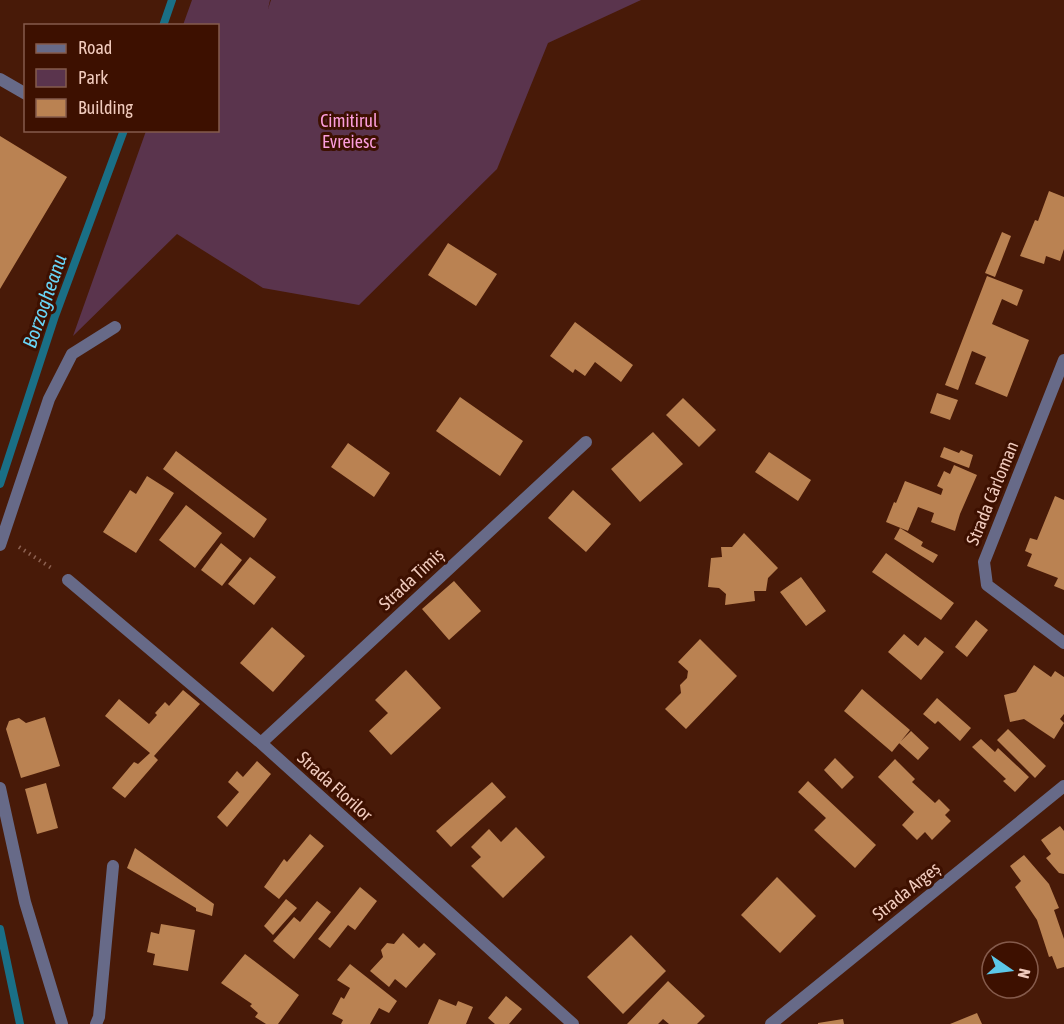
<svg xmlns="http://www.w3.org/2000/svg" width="1064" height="1024" font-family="'Asap Condensed',sans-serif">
<rect width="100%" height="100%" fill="#481a08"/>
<path fill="#5a344d" d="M192 0H270L268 9 271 0H641L548 43 497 169 359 305 263 288 177 234 73 336 146 131 218 130V26L183 25Z"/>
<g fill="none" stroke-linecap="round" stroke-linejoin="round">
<path stroke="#1a6f86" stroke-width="8" d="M163 26 172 0
M0 484 55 316 124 130
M0 929 20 1024"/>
</g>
<path fill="#ba8252" d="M0 136 67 177 0 289Z
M1049 191 1064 197V249L1060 261 1046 256 1044 264 1020 256 1035 220 1038 221Z
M1002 232 1011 236 995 277 985 273Z
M448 243 497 274 476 306 428 275Z
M987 276 1023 290 1017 306 1002 299 992 324 1029 340 1007 397 975 384 986 357 972 351 958 390 945 385Z
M575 322 633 365 621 382 595 362 585 376 575 369 573 373 550 356Z
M937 393 958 400 950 420 930 413Z
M460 397 523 441 500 476 436 431Z
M683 398 716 430 699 447 666 415Z
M653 432 683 464 640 502 611 469Z
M348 443 390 473 374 497 331 467Z
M944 447 959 453 961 450 973 455 969 468 940 457Z
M176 451 267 519 254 538 163 469Z
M769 452 811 480 798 501 755 472Z
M954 465 977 475 960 514 955 531 931 522 934 513 918 507 908 531 886 522 894 502 896 503 905 481 941 495 943 489 937 486 944 471 950 474Z
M147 476 174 493 136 553 103 532 130 490 136 494Z
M573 490 611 524 586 552 548 518Z
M1055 496 1064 500V590L1054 586 1058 578 1027 566 1032 554 1025 551 1030 538 1037 540Z
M186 505 222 533 195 568 159 540Z
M900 528 923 542 921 546 938 555 933 563 894 539Z
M744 533 778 568 768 578 766 591H754L755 601 725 605 726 594 719 588 708 587 711 558 722 557 721 547H732Z
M221 543 242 560 222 586 201 570Z
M886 553 954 603 941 620 872 572Z
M250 557 276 577 254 605 228 584Z
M801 577 826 611 806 626 780 592Z
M454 581 481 611 449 640 422 609Z
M976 620 988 630 967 657 955 647Z
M272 627 305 656 273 692 240 663Z
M904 634 918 646 925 637 944 652 921 680 888 652Z
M700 639 737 676 686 729 665 709 681 693 680 685 687 678 688 671 678 662Z
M1034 665 1051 677 1055 671 1064 677V714L1060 719 1064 723 1054 739 1024 719 1010 722 1004 695 1016 692Z
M406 670 441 708 391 755 369 731 388 713 375 700Z
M862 689 910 730 892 752 844 711Z
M183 690 200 704 154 756 158 760 125 798 112 788 134 762 138 764 150 753 105 716 119 699 149 724 157 715 155 713 165 702 169 706Z
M937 698 971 728 960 741 938 721 935 724 923 714Z
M45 717 60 766 21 778 6 729 9 721 19 718 26 723Z
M1008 729 1046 766 1035 778 997 740Z
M911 731 929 748 918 760 899 743Z
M981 739 995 752 998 748 1029 777 1015 792 1003 781 1006 779 972 747Z
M835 758 854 777 842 789 824 770Z
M895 759 915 779 912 782 935 803 939 799 950 810 945 815 951 821 932 840 925 832 917 840 902 825 914 812 878 777Z
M257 761 271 774 227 827 217 817 239 792 228 782 237 771 243 777Z
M808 781 876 845 855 868 814 830 826 818 798 792Z
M492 782 506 797 451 847 436 831Z
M46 783 58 828 37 834 25 789Z
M1060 826 1064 831V874L1059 873 1046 858 1051 854 1041 840Z
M516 827 545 857 503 898 471 866 481 857 471 847 489 829 501 842Z
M310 834 324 846 279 899 264 887 284 859 287 862Z
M135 848 214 904 212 916 196 911V908L127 868Z
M1024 855 1049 884 1059 908 1054 910 1064 939V967L1057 969 1052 956 1049 957 1037 920 1015 887 1021 881 1010 866Z
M777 877 816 916 780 953 741 915Z
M360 887 377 901 355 930 348 925 330 948 318 939Z
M286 899 297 908 273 935 264 926Z
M317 901 331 912 294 959 273 941 294 917 300 922Z
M161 924 195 930 188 971 153 965 155 954 147 952 151 932 159 934Z
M403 933 419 948 424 943 436 954 406 988 395 979 389 987 370 971 383 957 381 950 387 943 394 944Z
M631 935 666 971 623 1014 587 977Z
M245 954 299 995 278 1024H266L255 1017 258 1013 250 1006 252 1004 221 983Z
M350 964 397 1001 389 1013 379 1008 370 1024H341L343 1020 332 1014 341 997 344 999 350 988 337 980Z
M668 981 705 1016 697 1024H669L663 1019 658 1024H627Z
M506 996 522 1009 509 1024H495L488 1018Z
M439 999 456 1006 458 1001 473 1007 466 1024H428Z
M977 1013 982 1024H950Z
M843 1019 844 1024H818V1023Z"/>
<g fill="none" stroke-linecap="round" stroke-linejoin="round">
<path stroke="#8c6151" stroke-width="4" stroke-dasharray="1.5 4.5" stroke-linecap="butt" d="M19 547 53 569"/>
<path stroke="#676a88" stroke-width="12" d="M0 79 26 94"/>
<path stroke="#676a88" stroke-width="12" d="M1064 360 984 562 987 585 1064 643
M0 545 49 399 72 354 115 327
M68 580 261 743 573 1024
M261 743 586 442
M0 788 25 902 62 1024
M96 1024 99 1017 113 866
M771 1024 1064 786"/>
</g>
<g text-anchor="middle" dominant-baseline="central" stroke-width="6" stroke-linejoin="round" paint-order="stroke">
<g font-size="18" fill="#fc9edc" stroke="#3d1000">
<text x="349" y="120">Cimitirul<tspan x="349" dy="21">Evreiesc</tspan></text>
</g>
<g font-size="18" fill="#f1cbbd" stroke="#3d1000">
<text transform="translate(992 493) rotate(-68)">Strada Cârloman</text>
<text transform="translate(411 579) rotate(-43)">Strada Timiș</text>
<text transform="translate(335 786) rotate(42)">Strada Florilor</text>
<text transform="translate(906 891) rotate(-39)">Strada Argeș</text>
</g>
<g font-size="20" font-style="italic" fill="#69d4f5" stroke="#3d1000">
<text transform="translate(44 301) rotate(-71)">Borzogheanu</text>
</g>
</g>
<rect x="24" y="24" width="195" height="108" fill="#3d1000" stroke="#855b4c" stroke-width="1.5"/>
<rect x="36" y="44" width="30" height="9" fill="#676a88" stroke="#855b4c" stroke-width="1.5"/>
<text x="78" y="54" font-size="18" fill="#f1cbbd">Road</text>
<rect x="36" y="69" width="30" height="18" fill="#5a344d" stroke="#855b4c" stroke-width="1.5"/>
<text x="78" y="84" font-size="18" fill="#f1cbbd">Park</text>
<rect x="36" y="99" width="30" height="18" fill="#ba8252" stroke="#855b4c" stroke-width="1.5"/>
<text x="78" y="114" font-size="18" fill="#f1cbbd">Building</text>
<g transform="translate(1010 970) rotate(104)"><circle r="28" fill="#3d1000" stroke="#855b4c" stroke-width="1.5"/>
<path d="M0-4.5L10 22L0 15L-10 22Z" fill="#5cc7e8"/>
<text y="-9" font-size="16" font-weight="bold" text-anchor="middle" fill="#f1cbbd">N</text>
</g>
</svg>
